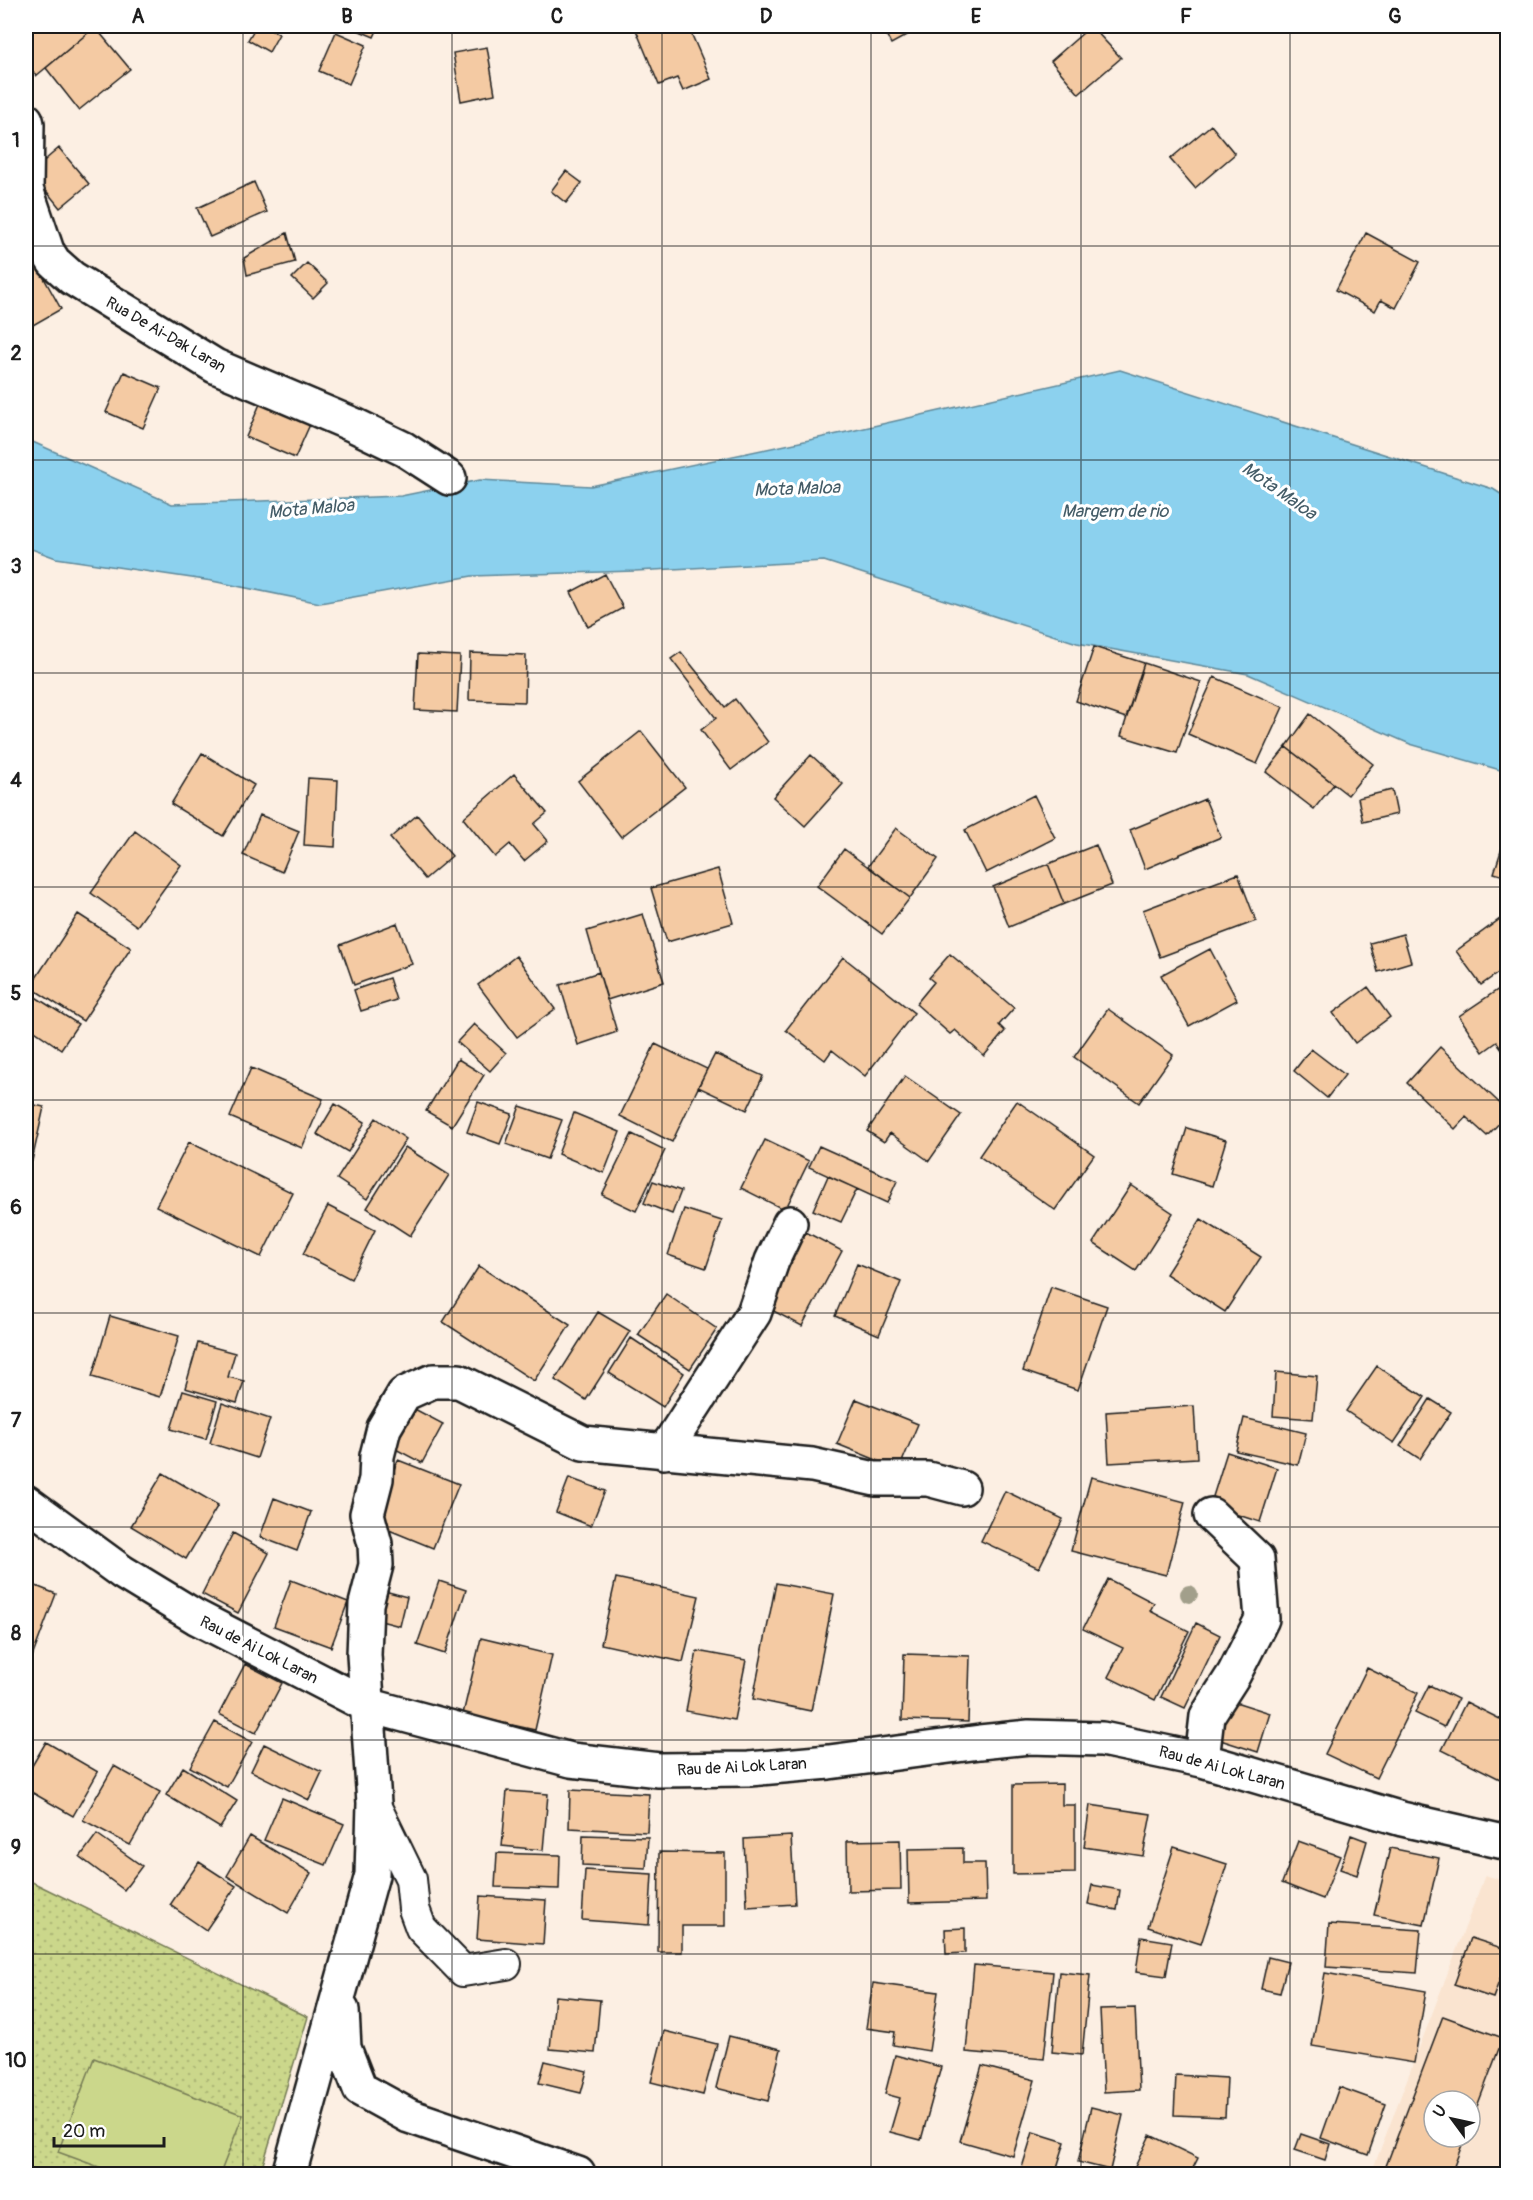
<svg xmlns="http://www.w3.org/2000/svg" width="1533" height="2200" font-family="Pangolin,sans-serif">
<defs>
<pattern id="grass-dots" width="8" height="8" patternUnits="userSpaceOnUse" patternTransform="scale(1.5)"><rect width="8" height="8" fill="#cbd78b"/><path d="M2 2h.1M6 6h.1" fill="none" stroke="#aeb877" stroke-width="1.8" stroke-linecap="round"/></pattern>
</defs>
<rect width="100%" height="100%" fill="#fcefe3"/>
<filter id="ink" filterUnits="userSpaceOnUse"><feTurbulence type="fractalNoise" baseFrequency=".0167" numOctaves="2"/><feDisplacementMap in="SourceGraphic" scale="12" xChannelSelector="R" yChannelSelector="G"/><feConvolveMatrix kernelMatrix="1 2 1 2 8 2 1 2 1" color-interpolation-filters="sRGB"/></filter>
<g filter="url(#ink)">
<path fill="#fae4d0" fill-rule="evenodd" d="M1485 1875 1507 1882V2174H1371ZM1434 2101H1470V2137H1434Z"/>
<path fill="url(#grass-dots)" stroke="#747a54" stroke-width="1.5" d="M26 1879 308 2017 260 2174H26Z"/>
<path fill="#cbd78b" stroke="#747a54" stroke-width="1.5" d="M94 2058 243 2115 220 2174H118L58 2152Z"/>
<path fill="#8cd1ee" stroke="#5f899a" stroke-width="1.5" d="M1120 370 1493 489 1507 498V772L1410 744 1248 674 1077 643 824 561 635 571 472 576 320 603 212 581 56 558 26 547V439L172 504 401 496 480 480 591 486 847 432Z"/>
<path fill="#f4caa3" stroke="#1c1c1c" stroke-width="1.5" d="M26 26H94L95 27 36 76 26 63Z
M256 26H265L279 34 269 52 248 40Z
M348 26H379L374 37Z
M646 26H688L711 79 683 91 677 78 659 85 636 30Z
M882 26H910L913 32 891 44Z
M1091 26 1121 58 1079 94 1051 61Z
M95 27 130 69 79 110 46 68Z
M336 32 366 45 349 84 319 71Z
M487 47 495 94 461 101 453 53Z
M1211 125 1235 154 1195 188 1170 159Z
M59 148 89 184 60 208 31 172Z
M566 171 582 183 566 203 551 191Z
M254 182 267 212 210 237 197 208Z
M287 233 295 262 247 275 244 258Z
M1366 233 1420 262 1396 308 1381 300 1375 311 1336 290Z
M1508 249V271L1500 269Z
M29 251 61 309 26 329V253Z
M307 263 328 283 313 298 292 278Z
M124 372 161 388 143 428 106 412Z
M262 399 312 420 295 458 246 437Z
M605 574 623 608 588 627 571 592Z
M1094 647 1144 663 1126 718 1076 701Z
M681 652 725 707 735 699 768 742 731 770 701 730 716 718 671 659Z
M470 653 526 655 525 702 469 700Z
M418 654 460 656 457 712 415 710Z
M1144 663 1201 682 1177 753 1121 736Z
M1214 677 1283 707 1257 764 1188 734Z
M1310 714 1373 764 1348 795 1286 747Z
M641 731 685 787 621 837 578 781Z
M1286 747 1334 784 1314 809 1266 772Z
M202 753 254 785 223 836 171 804Z
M811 755 843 784 805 826 773 797Z
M514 774 547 813 534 824 548 841 524 861 510 844 495 857 463 818Z
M308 778 338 780 335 847 304 845Z
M1392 790 1397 814 1363 822 1358 798Z
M1034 795 1055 838 986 873 965 830Z
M1205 799 1221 837 1145 869 1130 830Z
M260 815 299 831 282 872 243 855Z
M417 815 452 856 425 879 390 838Z
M896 828 938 859 910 898 868 866Z
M1508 829V877L1494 873Z
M135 831 181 865 137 926 91 893Z
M1096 845 1112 885 1064 904 1048 864Z
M844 849 910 898 882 934 817 886Z
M1048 864 1064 904 1009 927 993 887Z
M718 869 733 923 667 942 651 888Z
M1238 874 1256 921 1160 957 1143 910Z
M78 914 131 948 83 1021 30 987Z
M643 914 664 982 607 1000 587 931Z
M1507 914 1508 966 1481 985 1456 951Z
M397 923 412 964 354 985 340 945Z
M1403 934 1411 962 1378 972 1370 943Z
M1210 949 1237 1000 1189 1026 1161 975Z
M950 954 1014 1008 999 1025 1005 1031 984 1056 955 1030 950 1034 916 1004 934 982 929 978Z
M516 956 555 1009 517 1037 478 985Z
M843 957 914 1013 865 1076 832 1050 825 1060 786 1030Z
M599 972 617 1032 578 1045 560 985Z
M389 978 396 1000 361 1011 354 990Z
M1508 983V1057L1497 1042 1483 1052 1459 1016Z
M1368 987 1390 1017 1355 1043 1333 1013Z
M26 991 78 1024 61 1049 26 1025Z
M1108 1009 1173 1055 1139 1103 1074 1057Z
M474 1024 506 1053 490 1071 457 1042Z
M655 1044 707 1069 672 1142 620 1116Z
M1440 1047 1508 1111V1114L1487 1136 1466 1117 1455 1129 1407 1083Z
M1311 1049 1345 1075 1327 1098 1294 1071Z
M715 1054 763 1076 747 1110 698 1087Z
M458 1059 484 1075 452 1126 426 1111Z
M251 1068 323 1099 302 1148 230 1117Z
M905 1076 961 1115 929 1161 890 1133 884 1142 867 1131Z
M1017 1101 1094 1155 1055 1210 979 1156Z
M478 1102 512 1114 500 1144 467 1132Z
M26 1103 44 1107 32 1161 26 1160Z
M335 1104 365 1122 348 1152 317 1134Z
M520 1106 562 1120 547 1159 506 1144Z
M574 1113 620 1132 604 1173 558 1154Z
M376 1118 406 1139 367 1199 337 1179Z
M1187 1128 1226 1140 1212 1186 1173 1174Z
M632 1134 665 1150 636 1211 602 1195Z
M765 1140 809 1161 785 1210 741 1188Z
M189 1142 293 1193 261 1257 156 1206Z
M819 1146 897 1181 887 1203 809 1167Z
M405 1147 449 1175 410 1236 367 1208Z
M828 1176 857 1189 841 1222 813 1210Z
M653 1181 681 1191 672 1214 644 1203Z
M1131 1185 1173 1213 1136 1271 1093 1243Z
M328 1206 375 1230 351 1279 303 1254Z
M684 1209 722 1221 706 1268 668 1255Z
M1201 1219 1261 1257 1225 1312 1166 1274Z
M802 1230 842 1251 802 1326 762 1305Z
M857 1264 901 1282 879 1335 835 1316Z
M479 1266 570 1325 534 1381 443 1322Z
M1051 1287 1107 1306 1078 1390 1023 1371Z
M666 1294 717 1329 690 1369 638 1335Z
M598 1312 630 1331 586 1400 555 1380Z
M110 1316 179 1336 160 1397 92 1377Z
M631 1338 684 1373 663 1407 609 1373Z
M198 1343 235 1353 228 1377 244 1381 237 1403 185 1388Z
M1377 1366 1425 1397 1394 1443 1346 1411Z
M1276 1372 1317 1376 1313 1419 1273 1416Z
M183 1391 217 1401 206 1439 171 1429Z
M856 1399 918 1424 899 1469 837 1444Z
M1430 1399 1451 1412 1420 1459 1400 1446Z
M222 1403 270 1419 257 1458 210 1443Z
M407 1405 443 1424 422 1463 386 1444Z
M1194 1406 1197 1458 1109 1463 1106 1412Z
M1244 1418 1306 1433 1298 1465 1236 1451Z
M1227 1452 1277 1468 1260 1522 1210 1506Z
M398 1460 459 1484 433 1548 372 1523Z
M163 1473 218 1505 186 1559 131 1526Z
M1091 1477 1185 1502 1166 1575 1071 1551Z
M569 1478 605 1491 591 1526 556 1512Z
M1005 1491 1063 1519 1039 1568 981 1541Z
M274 1498 311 1512 297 1551 260 1537Z
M233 1533 269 1553 238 1613 202 1594Z
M616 1578 699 1596 683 1662 601 1644Z
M1108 1579 1154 1603 1150 1611 1189 1631 1155 1700 1108 1677 1123 1648 1083 1629Z
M291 1580 348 1602 331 1647 274 1626Z
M439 1581 466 1590 445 1654 417 1645Z
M26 1582 56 1594 26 1673Z
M776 1583 834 1594 811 1711 753 1699Z
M381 1590 407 1597 400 1626 373 1619Z
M1196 1623 1220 1635 1185 1708 1161 1697Z
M481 1638 552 1655 535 1730 463 1714Z
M697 1651 746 1660 734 1720 686 1711Z
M904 1654 970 1656 968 1722 902 1720Z
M245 1664 282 1683 256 1733 219 1714Z
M1367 1668 1418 1693 1376 1778 1325 1754Z
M1429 1685 1458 1699 1444 1727 1415 1713Z
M1226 1699 1270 1713 1258 1752 1214 1738Z
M1466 1702 1508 1723V1783L1442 1750Z
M215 1722 252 1742 227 1787 190 1767Z
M46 1742 98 1772 73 1816 26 1789V1776Z
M264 1744 322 1772 309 1800 251 1771Z
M114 1766 160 1792 130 1845 83 1820Z
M183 1767 237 1801 220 1828 166 1795Z
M1062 1784V1805H1075V1873L1013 1874V1785Z
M570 1790 649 1794 647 1832 569 1828Z
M507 1791 548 1794 543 1850 502 1846Z
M282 1798 344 1824 326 1865 264 1840Z
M1090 1805 1151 1814 1143 1856 1084 1847Z
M97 1834 142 1866 124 1890 80 1857Z
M583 1835 648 1837 646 1868 582 1865Z
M1351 1835 1367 1841 1357 1875 1340 1869Z
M250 1836 311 1873 288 1913 227 1876Z
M791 1836 795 1904 747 1907 744 1839Z
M900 1840 901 1890 848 1891 847 1841Z
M1298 1841 1340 1856 1323 1899 1282 1883Z
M1174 1847 1227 1864 1201 1944 1148 1927Z
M963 1848V1863H985L986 1901 909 1903 908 1849Z
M1390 1848 1439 1858 1424 1925 1374 1915Z
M659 1852 725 1853V1926H682V1952H658Z
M497 1853 560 1855 559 1889 495 1887Z
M199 1862 236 1886 206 1930 170 1905Z
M585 1870 652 1874 649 1925 582 1920Z
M1092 1885 1120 1890 1117 1910 1088 1904Z
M480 1896 546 1900 543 1944 477 1939Z
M1329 1924 1421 1930 1417 1973 1326 1967Z
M965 1928V1953L946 1954 945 1929Z
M1141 1937 1172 1942 1166 1976 1136 1972Z
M1471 1938 1508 1950V1957L1493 1998 1454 1985Z
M1268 1957 1288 1962 1280 1993 1261 1989Z
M974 1965 1053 1972 1044 2059 966 2052Z
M1059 1972 1090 1975 1082 2055 1052 2052Z
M1325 1973 1426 1991 1414 2063 1312 2046Z
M873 1983 938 1992 929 2051 893 2045 895 2032 866 2028Z
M555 1996 600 2000 595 2053 550 2049Z
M1135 2008 1139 2090 1104 2092 1100 2009Z
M1443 2016 1503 2038 1470 2125V2101H1434V2137H1465L1451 2174H1383Z
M664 2031 717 2044 703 2095 651 2082Z
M729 2036 781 2049 768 2101 716 2088Z
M895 2055 941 2067 921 2140 890 2132 900 2098 885 2094Z
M545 2061 587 2071 581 2093 539 2083Z
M982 2066 1035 2080 1013 2156 960 2141Z
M1176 2075 1227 2078 1225 2117 1174 2115Z
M1339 2087 1386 2104 1368 2155 1321 2138Z
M1091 2107 1123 2115 1110 2170 1078 2162Z
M1033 2132 1065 2142 1055 2174H1020Z
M1301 2134 1330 2144 1325 2160 1295 2150Z
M1150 2135 1198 2158 1190 2174H1141L1133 2171Z"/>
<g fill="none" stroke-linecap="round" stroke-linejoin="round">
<defs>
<path id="pedestrian" d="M374 1803 411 1879 414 1909 421 1928 463 1971 506 1964"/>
<path id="minor" d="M26 120 27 124 26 189 47 251 54 262 72 278 215 366 354 425 404 449 449 478
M664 1452 754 1313 772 1261 790 1223
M26 1502 122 1572 196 1617 367 1705 571 1760 659 1770 749 1769 829 1762 980 1742 1029 1737 1102 1739 1202 1760 1402 1819 1508 1843
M1202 1760 1207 1716 1234 1674 1262 1619 1257 1559 1211 1515
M342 2010 344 2048 360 2089 409 2116 578 2174
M289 2174 372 1875 374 1803 364 1655 366 1604 376 1565 375 1544 367 1514 376 1479 377 1456 384 1428 404 1394 433 1381H459L583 1443 812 1465 875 1479H928L962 1488"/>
</defs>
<use href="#pedestrian" stroke="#1c1c1c" stroke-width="34"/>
<use href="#minor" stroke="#1c1c1c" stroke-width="38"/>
<use href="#pedestrian" stroke="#fff" stroke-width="30"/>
<use href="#minor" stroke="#fff" stroke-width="33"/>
</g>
<circle fill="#a29f8b" cx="1189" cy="1594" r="9"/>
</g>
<path fill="none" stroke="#1c1c1c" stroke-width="1.5" stroke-opacity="0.55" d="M243 26V2174M452 26V2174M662 26V2174M871 26V2174M1081 26V2174M1290 26V2174M26 246H1508M26 460H1508M26 673H1508M26 887H1508M26 1100H1508M26 1313H1508M26 1527H1508M26 1740H1508M26 1954H1508"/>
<g text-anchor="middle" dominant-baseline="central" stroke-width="6" stroke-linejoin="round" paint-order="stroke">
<g font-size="16" fill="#1c1c1c" stroke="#fff">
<text transform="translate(166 335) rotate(30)">Rua De Ai-Dak Laran</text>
<text transform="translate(259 1650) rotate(27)">Rau de Ai Lok Laran</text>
<text transform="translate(742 1767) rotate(-3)">Rau de Ai Lok Laran</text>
<text transform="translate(1222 1768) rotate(15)">Rau de Ai Lok Laran</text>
</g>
<g font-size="18" font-style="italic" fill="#435b66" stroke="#fff">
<text transform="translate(797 489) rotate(-2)">Mota Maloa</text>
<text transform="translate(1279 491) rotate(35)">Mota Maloa</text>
<text transform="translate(311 509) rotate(-5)">Mota Maloa</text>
<text x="1115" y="511">Margem de rio</text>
</g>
</g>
<rect width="1533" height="2200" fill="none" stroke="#fff" stroke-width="66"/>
<g transform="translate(1452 2119) rotate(303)"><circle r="28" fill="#ffffff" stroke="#a4a4a4" stroke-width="1.5"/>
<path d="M0-4.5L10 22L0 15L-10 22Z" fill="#1c1c1c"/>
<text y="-9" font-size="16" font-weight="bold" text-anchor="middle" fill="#1c1c1c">U</text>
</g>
<path d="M54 2137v9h110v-9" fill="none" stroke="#1c1c1c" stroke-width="3"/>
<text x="63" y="2137" font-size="18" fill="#1c1c1c" stroke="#ffffff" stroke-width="4.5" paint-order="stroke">20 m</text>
<rect x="33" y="33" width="1467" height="2134" fill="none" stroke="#1c1c1c" stroke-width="2"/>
<g font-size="20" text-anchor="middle" font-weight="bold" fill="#1c1c1c">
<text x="138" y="23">A</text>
<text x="347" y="23">B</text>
<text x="557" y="23">C</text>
<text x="766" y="23">D</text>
<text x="976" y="23">E</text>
<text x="1186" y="23">F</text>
<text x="1395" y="23">G</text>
<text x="16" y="147">1</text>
<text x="16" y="360">2</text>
<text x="16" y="573">3</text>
<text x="16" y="787">4</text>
<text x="16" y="1000">5</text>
<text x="16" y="1214">6</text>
<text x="16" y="1427">7</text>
<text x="16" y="1640">8</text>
<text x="16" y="1854">9</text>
<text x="16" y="2067">10</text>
</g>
</svg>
